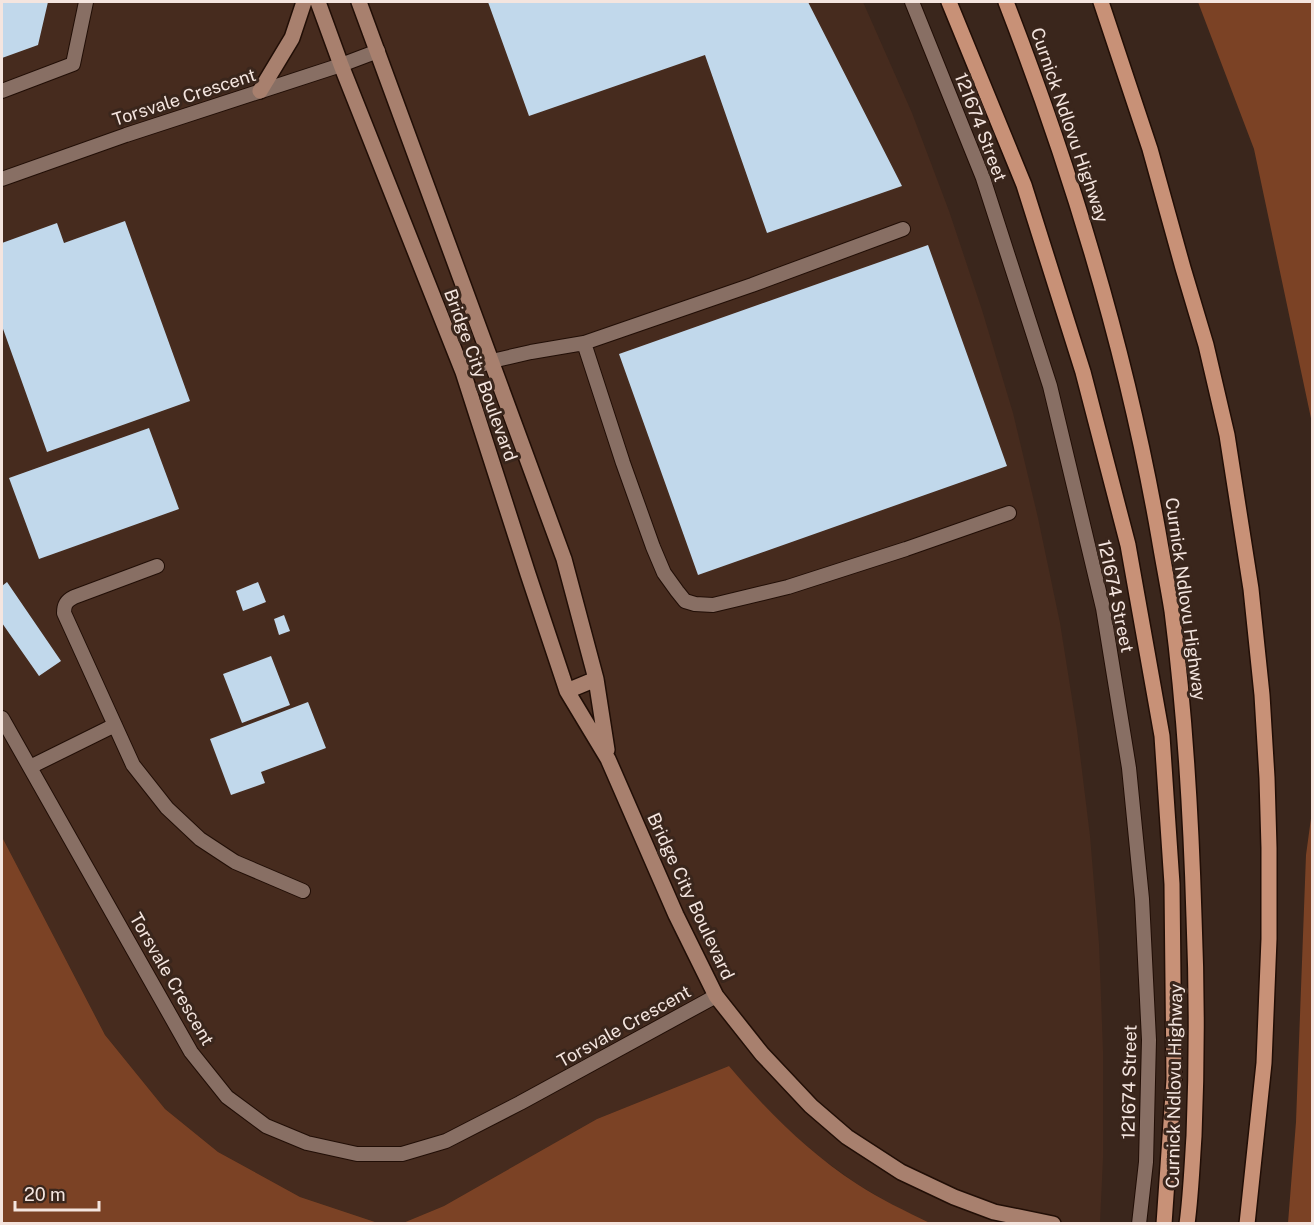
<svg xmlns="http://www.w3.org/2000/svg" width="1314" height="1225" font-family="'Public Sans',sans-serif">
<rect width="100%" height="100%" fill="#3a261c"/>
<path fill="#462b1e" d="M2 2H863L912 113 949 211 982 310 1013 413 1038 518 1060 623 1077 730 1090 836 1099 944 1103 1051V1158L1100 1223H930L894 1206 857 1184 821 1158 788 1130 757 1099 729 1066 597 1119 444 1206 403 1223H378L300 1197 218 1152 165 1109 105 1035 2 837Z"/>
<path fill="#7b4225" d="M1198 2H1312V423L1254 149Z
M1312 811V1223H1288L1296 1122 1306 855Z
M2 837 105 1035 165 1109 218 1152 300 1197 378 1223H2Z
M729 1066C767 1111 808 1152 857 1184 880 1199 905 1211 930 1223H403L444 1206 597 1119Z"/>
<path fill="#c1d8eb" d="M2 2H48L38 45 2 58Z
M488 2H808L902 186 767 233 705 55 529 116Z
M125 221 190 401 47 452 2 326V243L57 223 64 243Z
M928 245 1007 466 698 575 619 354Z
M149 428 179 509 39 559 9 478Z
M7 582 61 661 39 676 2 623V586Z
M258 582 266 602 243 611 236 591Z
M284 615 290 631 279 635 274 619Z
M271 656 290 705 242 723 223 674Z
M308 702 326 748 261 772 265 783 231 795 210 739Z"/>
<g fill="none" stroke-linecap="round" stroke-linejoin="round">
<defs>
<path id="lane" d="M912 2 983 178 1050 386 1103 608 1129 768 1142 899 1149 1040 1146 1162 1139 1224
M2 91 73 64 86 2
M2 179 126 135 341 65 378 51
M584 343 623 463 653 547 664 573 677 591 685 601 695 604 713 605 788 587 906 549 1009 513
M463 372 492 361 531 352 584 343 752 285 903 229
M157 566 74 597C66 601 64 605 64 613L133 765 167 808 200 839 235 862 303 891
M2 718 191 1052 227 1097 266 1126 307 1143 357 1154H402L446 1141 520 1103 716 996
M30 767 115 725"/>
<path id="secondary" d="M318 2 341 65 463 372 528 574 567 691 608 759 676 915 716 996 762 1054 811 1106 847 1137 901 1172 954 1197 994 1212 1053 1224
M359 2 564 559 596 679 607 750
M260 91 292 38 304 2
M567 691 596 679"/>
<path id="primary" d="M949 2 1024 185 1083 372 1128 545 1162 736 1172 884 1174 1079 1164 1224
M1006 2C1073 175 1127 353 1159 537 1163 561 1168 586 1172 611 1185 712 1191 814 1194 917 1197 990 1197 1063 1194 1136 1192 1165 1191 1194 1187 1224
M1101 2 1150 149 1183 268 1206 345 1227 435 1251 589 1262 695 1267 778 1269 848V939L1264 1063 1247 1224"/>
</defs>
<use href="#lane" stroke="#210e06" stroke-width="16"/>
<use href="#secondary" stroke="#210e06" stroke-width="18"/>
<use href="#primary" stroke="#210e06" stroke-width="18"/>
<use href="#lane" stroke="#886f64" stroke-width="14"/>
<use href="#secondary" stroke="#a8806e" stroke-width="15"/>
<use href="#primary" stroke="#c89177" stroke-width="15"/>
</g>
<g text-anchor="middle" dominant-baseline="central" stroke-width="6" stroke-linejoin="round" paint-order="stroke">
<g font-size="18" fill="#f4e5df" stroke="#3a261c">
<text transform="translate(184 97) rotate(-18)">Torsvale Crescent</text>
<text transform="translate(1070 125) rotate(71)">Curnick Ndlovu Highway</text>
<text transform="translate(981 127) rotate(69)">121674 Street</text>
<text transform="translate(481 375) rotate(70)">Bridge City Boulevard</text>
<text transform="translate(1116 596) rotate(78)">121674 Street</text>
<text transform="translate(1186 599) rotate(82)">Curnick Ndlovu Highway</text>
<text transform="translate(691 896) rotate(65)">Bridge City Boulevard</text>
<text transform="translate(172 979) rotate(60)">Torsvale Crescent</text>
<text transform="translate(624 1026) rotate(-29)">Torsvale Crescent</text>
<text transform="translate(1129 1082) rotate(-89)">121674 Street</text>
<text transform="translate(1174 1086) rotate(-89)">Curnick Ndlovu Highway</text>
</g>
</g>
<rect width="1314" height="1225" fill="none" stroke="#f4e5df" stroke-width="6"/>
<path d="M15 1201v9h84v-9" fill="none" stroke="#f4e5df" stroke-width="3"/>
<text x="24" y="1201" font-size="18" fill="#f4e5df" stroke="#3a261c" stroke-width="4.5" paint-order="stroke">20 m</text>
</svg>
